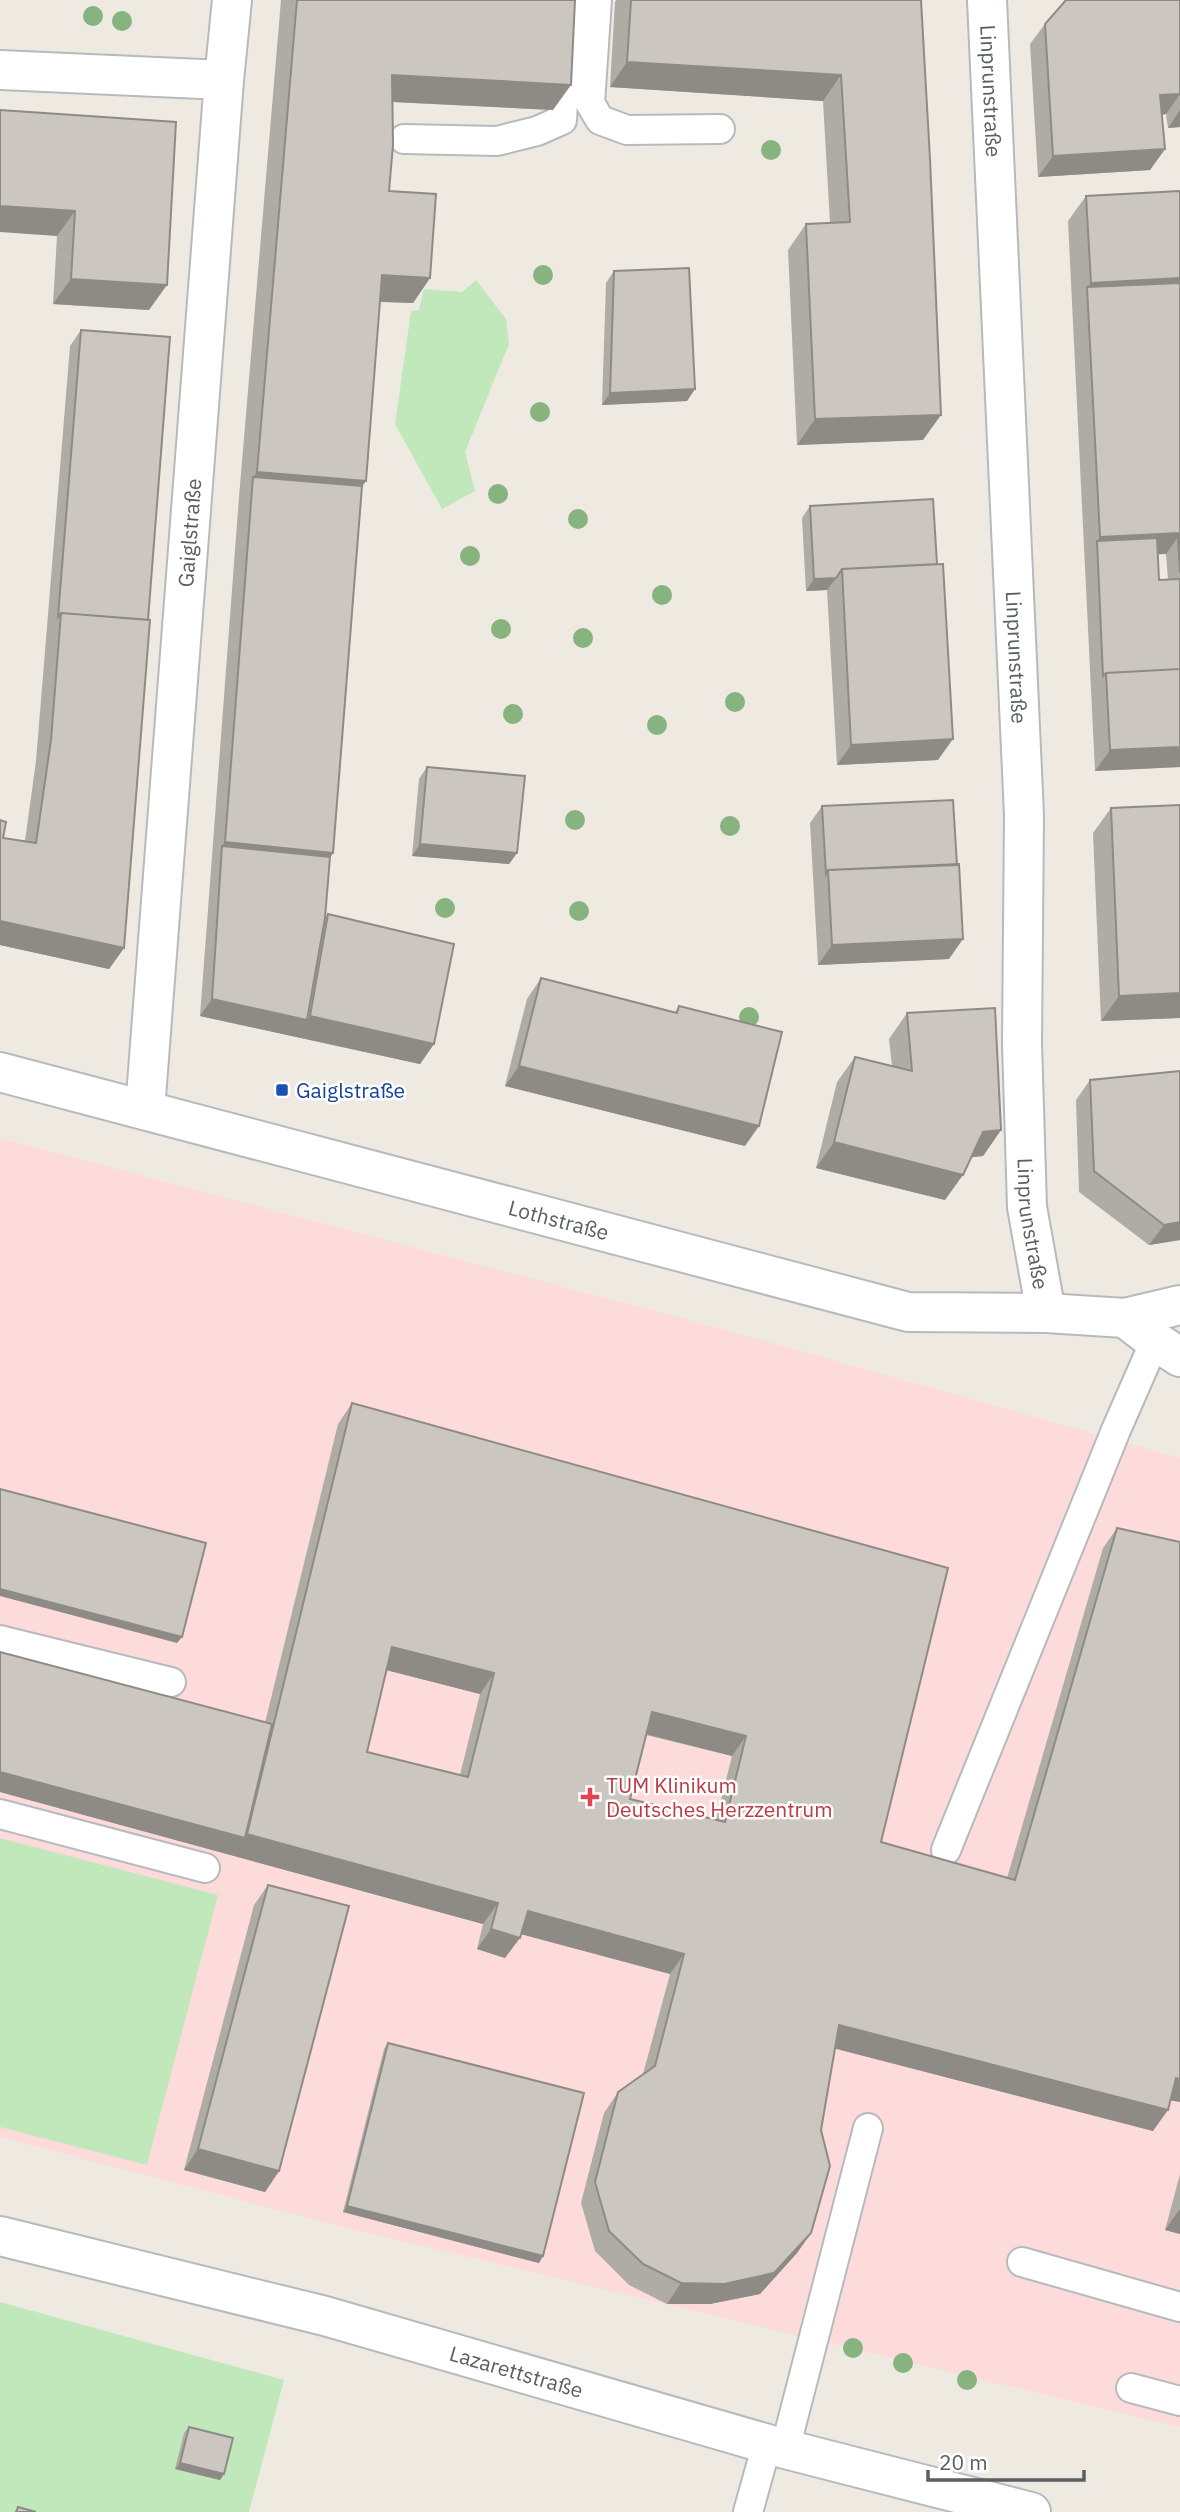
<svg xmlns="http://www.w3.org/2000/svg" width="1180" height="2512" font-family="'IBM Plex Sans',sans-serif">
<rect width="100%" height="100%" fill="#eeeae1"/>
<path fill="#fddbdb" d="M0 1138 715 1327 1180 1458V2427L339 2226 0 2137Z"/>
<path fill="#c0e8bb" d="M476 280 506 319 509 344 465 452 475 491 442 509 395 424 411 311 419 310 424 289 462 292Z
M0 1838 218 1895 147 2165 0 2127Z
M0 2302 284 2380 249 2512H0Z"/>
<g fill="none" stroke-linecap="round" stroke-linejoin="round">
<defs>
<path id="lane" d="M597 0 590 103 600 120 627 130 720 129
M404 139 497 141 537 131 562 120 569 0
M0 1640 171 1682
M0 1814 205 1868
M946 1850 1116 1430 1155 1341
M1022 2262 1180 2307
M1131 2388 1180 2401
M785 2449 868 2128
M748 2512 767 2444"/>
<g id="street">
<path id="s1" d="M987 0 1024 815 1022 1043 1027 1207 1046 1313"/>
<path d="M0 70 224 80"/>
<path id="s2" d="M0 1072 908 1312 1046 1313 1125 1318 1180 1305"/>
<path id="s3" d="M145 1110 224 80 232 0"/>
<path d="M1125 1318 1155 1341 1180 1357"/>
<path id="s4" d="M0 2236 325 2316 785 2449 1031 2512"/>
</g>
</defs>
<use href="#lane" stroke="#b6babf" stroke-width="32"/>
<use href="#street" stroke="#b6babf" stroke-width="42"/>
<use href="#lane" stroke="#fff" stroke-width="28"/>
<use href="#street" stroke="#fff" stroke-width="38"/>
</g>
<g fill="#87b37f">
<circle cx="93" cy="16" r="10"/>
<circle cx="122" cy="21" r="10"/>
<circle cx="771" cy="150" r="10"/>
<circle cx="543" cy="275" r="10"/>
<circle cx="540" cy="412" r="10"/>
<circle cx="498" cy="494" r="10"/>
<circle cx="578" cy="519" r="10"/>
<circle cx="470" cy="556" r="10"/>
<circle cx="662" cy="595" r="10"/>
<circle cx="501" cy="629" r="10"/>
<circle cx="583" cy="638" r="10"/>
<circle cx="735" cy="702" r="10"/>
<circle cx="513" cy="714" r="10"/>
<circle cx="657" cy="725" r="10"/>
<circle cx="575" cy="820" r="10"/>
<circle cx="730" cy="826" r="10"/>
<circle cx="445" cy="908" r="10"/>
<circle cx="579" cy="911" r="10"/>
<circle cx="749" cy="1017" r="10"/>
<circle cx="853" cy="2348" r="10"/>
<circle cx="903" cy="2363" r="10"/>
<circle cx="967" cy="2380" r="10"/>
</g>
<path fill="#afaba5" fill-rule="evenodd" d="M281 0H575L553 110 392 102 389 191 430 278 413 303 380 302 366 481 362 486 333 853 330 857 325 918 328 914 434 1044 420 1064 200 1016 239 497Z
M616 0H921L923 440 797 445 788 250 806 224 830 223 823 101 610 87 615 2Z
M1180 0V127L1168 128 1166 114 1162 115 1165 149 1150 170 1038 177 1030 44 1045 24Z
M0 110 149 310 53 304 57 236Z
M1180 191V767L1095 771 1068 221 1086 196ZM1158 554H1166L1168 580H1159Z
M614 271 695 389 687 401 602 405 606 283Z
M81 330 148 620 124 948 109 969 0 945V820L3 838 25 841 36 761 70 346Z
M810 506 938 760 837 765 827 590 806 591 802 518Z
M427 767 517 853 509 864 412 856 419 779Z
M822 806 949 959 818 965 810 823Z
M1111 808 1180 1018 1101 1021 1093 833Z
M541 978 675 1012 679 1006 745 1146 505 1086 527 999Z
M907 1013 1001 1130 983 1156 971 1157 945 1200 816 1168 837 1082 855 1057 892 1066 889 1039Z
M1090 1080 1180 1240 1149 1245 1079 1192 1076 1100Z
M352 1403 881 1842 1007 1878 1103 1548 1117 1528 1180 1542V2102L1170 2100 1153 2131 835 2048 821 2130 811 2233 797 2253 760 2294 710 2304H667L629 2285 595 2251 581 2203 604 2113 618 2092 643 2074 670 1974 521 1934 505 1958 477 1949 483 1924 0 1792V1652L265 1723 338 1424ZM387 1670 480 1694 460 1775 367 1752ZM646 1735 732 1756 716 1820 630 1799Z
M268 1885 279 2171 265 2192 184 2170 254 1905Z
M388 2043 543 2256 539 2263 343 2212 384 2049Z
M1180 2174V2234L1165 2230Z
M189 2427 224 2474 220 2480 175 2469 184 2433Z"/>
<path fill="#8e8b86" d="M627 62 841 75 823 101 610 87Z
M392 75 571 85 553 110 374 101Z
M1180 94 1166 114 1146 116 1160 95Z
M1180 110V127L1168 128Z
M1165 149 1150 170 1038 177 1053 156Z
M0 206 75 211 57 236 0 232Z
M382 275 430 278 413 303 364 301Z
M1180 278V303L1087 287 1091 283Z
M71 279 167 285 149 310 53 304Z
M695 389 687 401 602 405 610 393Z
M941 415 923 440 797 445 815 419Z
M257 472 366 481 348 506 253 477Z
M1180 533V553L1178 537 1166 554 1098 557 1097 541 1100 537Z
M836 578 827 590 806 591 814 579Z
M953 739 938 760 837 765 851 745Z
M1180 747V767L1095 771 1110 750Z
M225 842 333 853 319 874 222 846Z
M420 844 517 853 509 864 412 856Z
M0 921 124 948 109 969 0 945Z
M963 939 949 959 818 965 832 945Z
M1180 993V1018L1101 1021 1119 996Z
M212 999 307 1020 310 1016 434 1044 420 1064 200 1016Z
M519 1066 759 1126 745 1146 505 1086Z
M1001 1130 983 1156 965 1158 983 1132Z
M834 1142 963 1175 945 1200 816 1168Z
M1180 1222V1240L1149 1245 1164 1225Z
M0 1589 182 1637 177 1643 0 1596Z
M392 1647 494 1673 480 1694 378 1668Z
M652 1712 746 1736 732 1756 638 1732Z
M0 1772 245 1838 247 1834 498 1903 483 1924 0 1792Z
M528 1911 684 1954 670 1974 513 1932Z
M491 1929 520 1938 505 1958 477 1949Z
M839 2025 1168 2110 1153 2131 825 2046Z
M1176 2078 1180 2079V2102L1162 2099Z
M198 2149 279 2171 265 2192 184 2170Z
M347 2206 543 2256 539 2263 343 2212Z
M1179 2210H1180V2234L1165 2230Z
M811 2233 797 2253 760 2294 710 2304H667L681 2283Z
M180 2463 224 2474 220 2480 175 2469Z"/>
<path fill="#cbc7c0" stroke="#8e8b86" stroke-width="2" fill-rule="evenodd" d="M297 0H575L571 85 392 75 393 145 389 191 436 194 430 278 382 275 366 481 257 472Z
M631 0H921L930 159 941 415 815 419 806 224 850 222 841 75 627 62Z
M1066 0H1180V94L1160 95 1165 149 1053 156 1045 24Z
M0 110 176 122 167 285 71 279 75 211 0 206Z
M1180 191V278L1091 283 1086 196Z
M689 268 695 389 610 393 614 271Z
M1180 283V533L1100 537 1087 287Z
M81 330 170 337 148 620 61 613 58 617Z
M253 477 362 486 333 853 225 842Z
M933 499 937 564 842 569 836 578 814 579 810 506Z
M1178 537H1180V573Z
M1157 538 1159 580 1180 579V669L1106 673 1103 676 1097 541Z
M943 564 953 739 851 745 842 569Z
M61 613 150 620 124 948 0 921V820L6 822 3 838 36 843 51 740Z
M1180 669V747L1110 750 1106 673Z
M427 767 525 776 517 853 420 844Z
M953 800 957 865 828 870 826 874 822 806Z
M1180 805V993L1119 996 1111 808Z
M222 846 330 857 325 918 307 1020 212 999Z
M959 864 963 939 832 945 828 870Z
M328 914 454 944 434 1044 310 1016Z
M541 978 677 1013 679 1006 782 1032 759 1126 519 1066Z
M995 1008 1001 1130 983 1132 963 1175 834 1142 855 1057 912 1071 907 1013Z
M1180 1071V1222L1164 1225 1094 1171 1090 1080Z
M352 1403 948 1568 881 1842 1015 1880 1117 1528 1180 1542V2079L1176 2078 1168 2110 839 2025 821 2130 830 2166 811 2233 774 2273 724 2284 681 2283 643 2264 609 2231 595 2182 618 2092 655 2066 684 1954 528 1911 520 1938 491 1929 498 1903 247 1834ZM392 1647 494 1673 468 1777 367 1752ZM652 1712 746 1736 725 1822 630 1799Z
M0 1489 206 1543 182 1637 0 1589Z
M0 1652 272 1724 245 1838 0 1772Z
M268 1885 349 1906 279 2171 198 2149Z
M388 2043 584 2093 543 2256 347 2206Z
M189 2427 233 2438 224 2474 180 2463Z
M18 2507 36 2512H16Z"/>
<rect fill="#1a4fb4" stroke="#fff" stroke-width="2.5" x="275" y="1083" width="14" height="14" rx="3.5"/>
<path fill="#e0444e" stroke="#fff" stroke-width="2.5" d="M586.5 1786.5h7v7h7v7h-7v7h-7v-7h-7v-7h7z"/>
<g text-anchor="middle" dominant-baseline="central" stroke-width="5" stroke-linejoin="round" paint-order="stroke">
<g font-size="21" fill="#595f63" stroke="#fff">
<text stroke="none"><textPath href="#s1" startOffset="91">Linprunstraße</textPath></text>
<text stroke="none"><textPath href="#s3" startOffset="579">Gaiglstraße</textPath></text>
<text stroke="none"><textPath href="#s1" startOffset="658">Linprunstraße</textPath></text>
<text stroke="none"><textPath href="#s2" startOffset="578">Lothstraße</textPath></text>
<text stroke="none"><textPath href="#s1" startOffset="1225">Linprunstraße</textPath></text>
<text stroke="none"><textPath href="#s4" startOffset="534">Lazarettstraße</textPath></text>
</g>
<g font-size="21" fill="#164399" stroke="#fff" text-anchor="start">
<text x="296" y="1090">Gaiglstraße</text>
</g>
<g font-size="21" fill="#be3a42" stroke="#fff" text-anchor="start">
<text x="606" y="1785">TUM Klinikum<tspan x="606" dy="24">Deutsches Herzzentrum</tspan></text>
</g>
</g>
<path d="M928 2470v10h156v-10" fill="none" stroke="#595f63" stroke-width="3.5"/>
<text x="939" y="2470" font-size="21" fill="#595f63" stroke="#ffffff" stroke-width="5" paint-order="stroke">20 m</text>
</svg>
